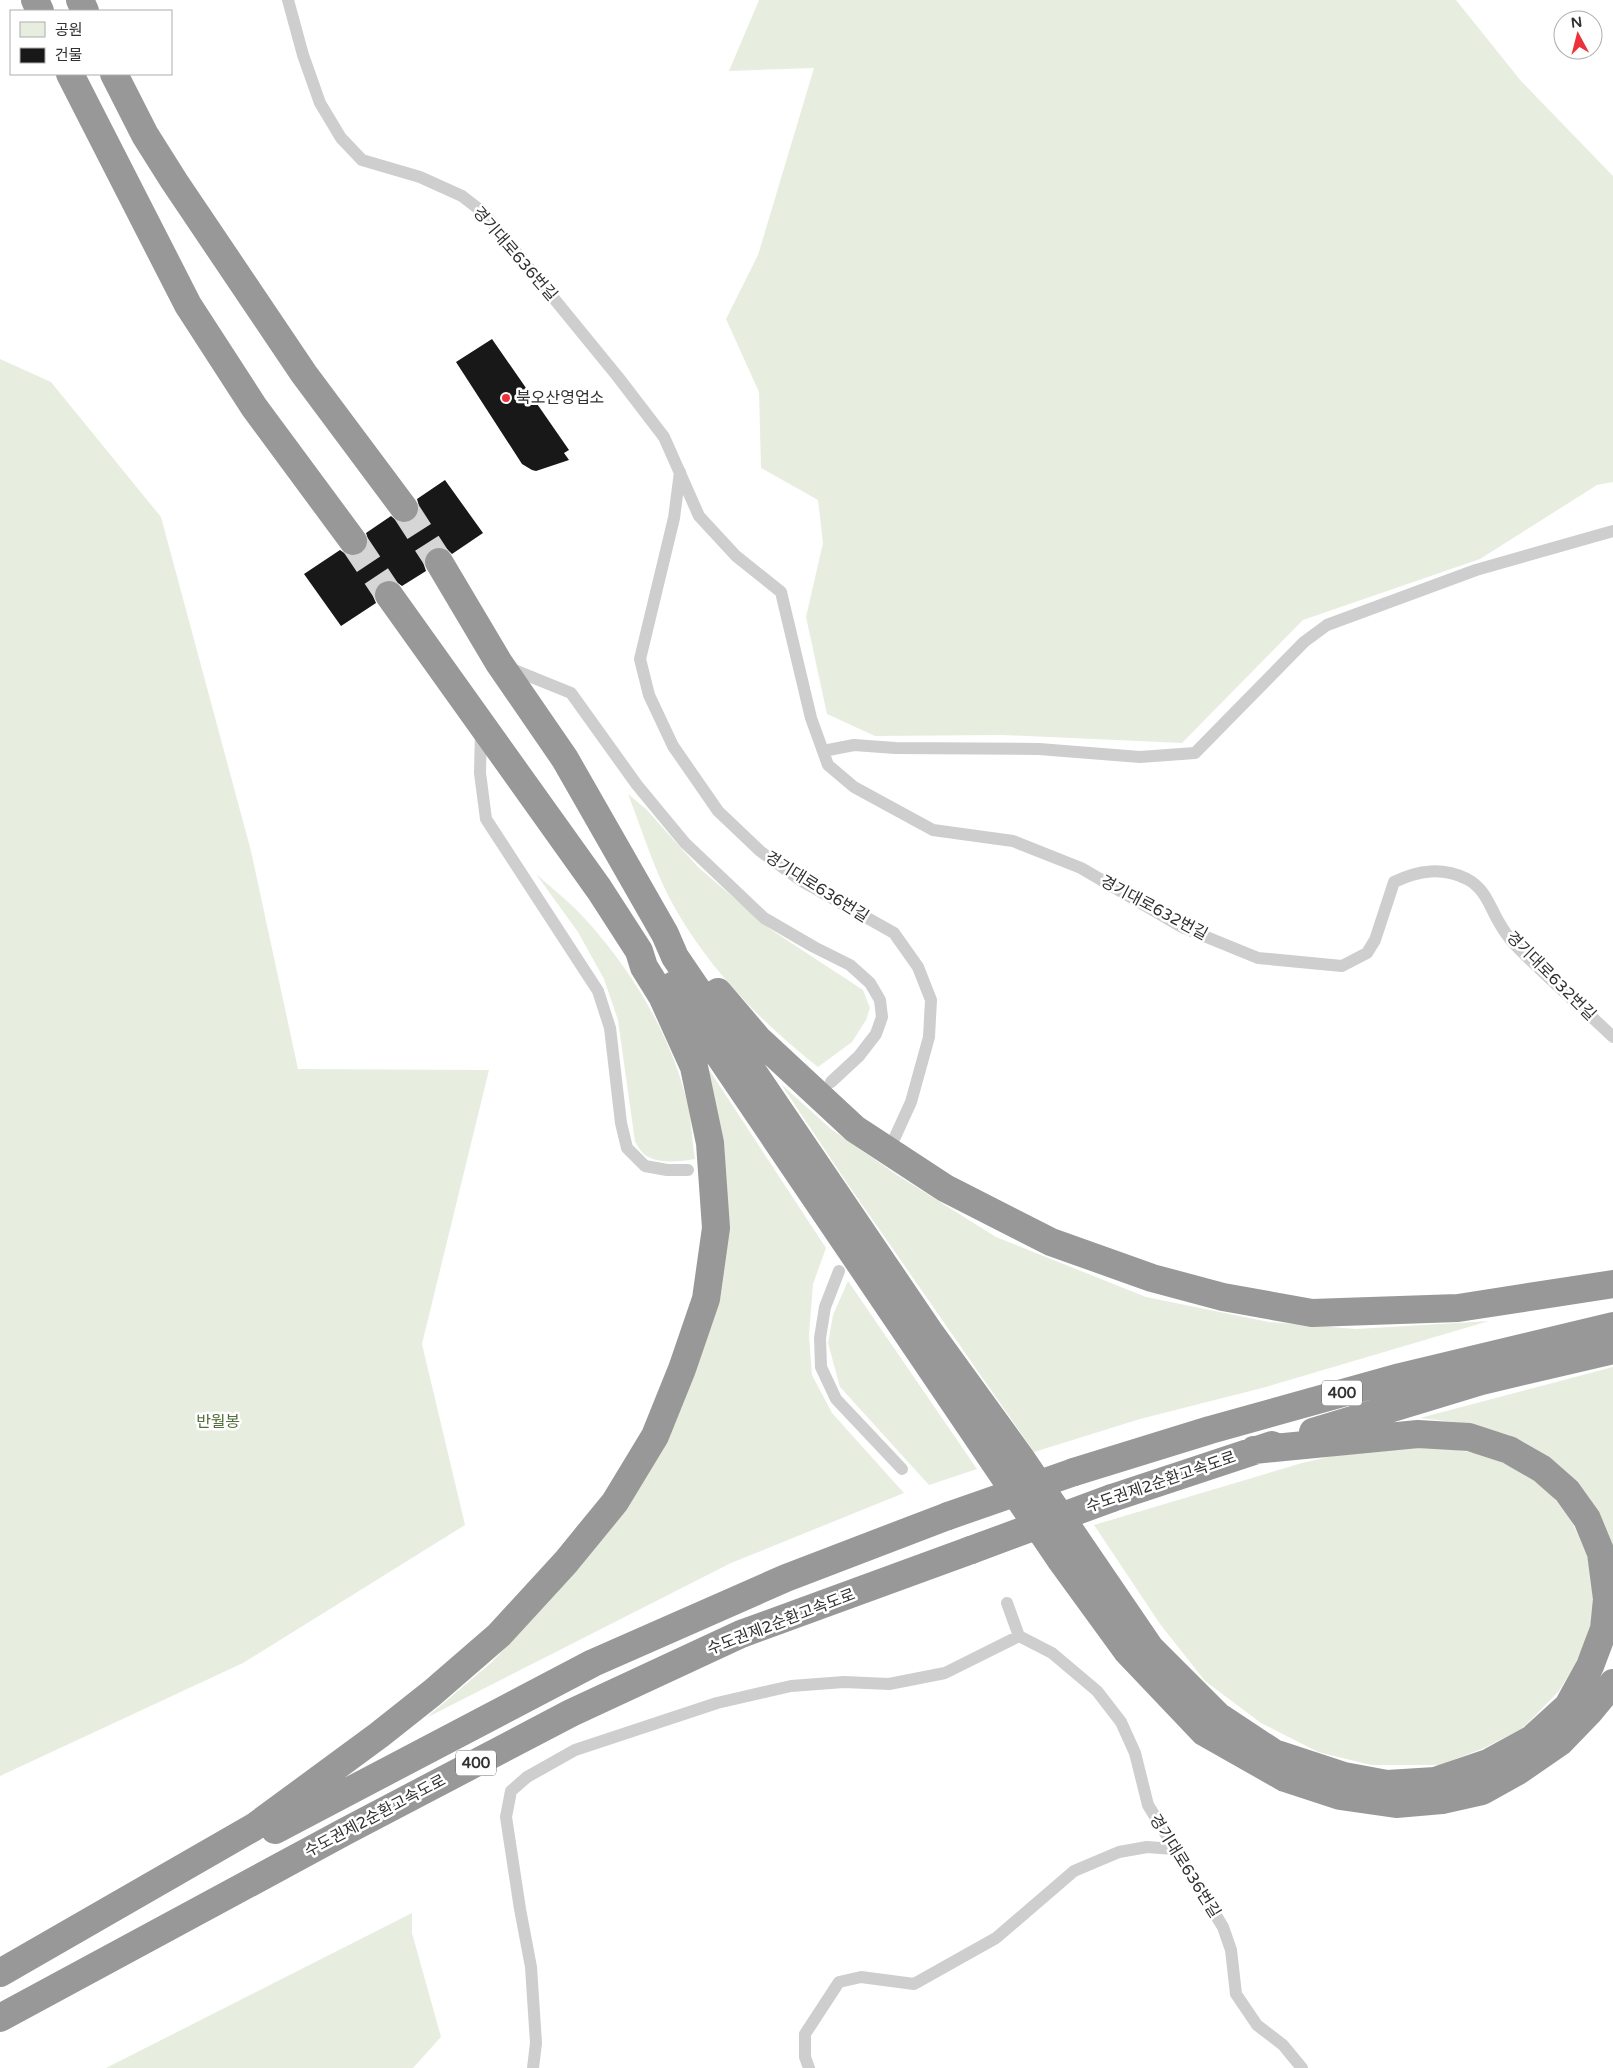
<svg xmlns="http://www.w3.org/2000/svg" width="1613" height="2068" font-family="'Varela Round','Noto Sans KR',sans-serif">
<rect width="100%" height="100%" fill="#fff"/>
<path fill="#e7eedf" d="M759 0H1456L1521 81 1613 176V482L1597 485 1480 559 1303 620 1182 743 1002 735 875 736 827 714 806 617 823 543 818 500 761 468 759 392 726 319 758 255 814 68 729 71Z
M0 359 51 382 161 517 251 851 298 1069 489 1070 422 1344 465 1525 243 1663 0 1776Z
M628 794 646 809 698 867 770 929 863 990 870 1008 866 1020 852 1042 818 1067C763 1024 711 971 676 910 655 874 643 832 628 794Z
M536 874C553 889 572 904 587 921 634 973 672 1037 688 1106 692 1123 692 1142 695 1159 679 1162 658 1164 645 1155 641 1152 638 1146 635 1142L618 1020 604 979 578 932Z
M706 1065 826 1248 813 1284 809 1335 812 1375 832 1413 904 1493 731 1563 426 1718 492 1662 572 1575 710 1324Z
M781 1084 831 1129 897 1175 996 1237 1146 1297 1269 1322 1356 1329 1489 1321 1266 1387 1140 1419 1034 1452 847 1183Z
M848 1281 977 1469 929 1485 840 1387 828 1343 833 1315Z
M1613 1367V1563L1547 1460 1509 1435 1470 1424 1420 1418Z
M1407 1446 1442 1447 1485 1455 1518 1470 1548 1490 1572 1522 1587 1554 1594 1590 1590 1631 1575 1664 1559 1691 1522 1729 1484 1748 1440 1765H1371L1318 1752 1261 1723 1205 1681 1160 1624 1094 1525 1302 1463 1354 1451Z
M412 1913V1933L441 2037 413 2068H106Z"/>
<path fill="#181818" d="M492 339 569 450 564 453 569 460 536 471 532 470 522 464 456 362Z
M445 480 483 533 452 554 447 549 439 546 431 549 426 554 423 562 426 571 402 586 395 581 388 579 380 582 375 589 373 596 376 603 341 626 304 574 340 550 347 555 355 556 362 554 367 547 368 539 366 533 391 516 398 522 406 523 413 521 418 514 419 506 417 499Z"/>
<g fill="none" stroke-linecap="round" stroke-linejoin="round">
<path stroke="#d6d6d6" stroke-width="28" stroke-dasharray="28 14" stroke-linecap="butt" d="M404 508 439 562
M353 541 389 595"/>
<path stroke="#cecece" stroke-width="12" d="M288 0 303 55 320 103 341 138 362 160 420 177 462 196 484 213 618 377 664 437 699 516 736 556 781 592 811 718 828 765 854 787 933 830 1013 841 1081 868 1182 927 1258 958 1342 966 1367 953 1375 940 1394 882C1419 870 1442 867 1467 879 1486 889 1490 908 1500 924 1510 942 1526 956 1541 970 1564 992 1589 1014 1613 1037
M680 472 674 518 640 659 649 695 673 746 718 811 760 851 800 880 894 933 918 967 931 1000 929 1037 911 1102 895 1137
M507 667 571 693 637 785 685 843 764 918 814 947 850 965 870 983 880 1000 882 1017 876 1034 859 1056 831 1082
M481 730 480 773 486 819 598 991 610 1028 621 1123 627 1148 645 1166 667 1170H688
M823 751 854 745 895 748 1039 749 1140 757 1195 753 1304 642 1327 625 1476 570 1613 531
M839 1271 825 1307 820 1338 821 1367 836 1399 902 1469
M1007 1603 1019 1636 1052 1653 1097 1691 1121 1722 1135 1753 1148 1805 1223 1927 1231 1950 1236 1994 1257 2025 1283 2045 1302 2068
M533 2068 536 2043 531 1967 520 1909 506 1817 511 1791 527 1777 575 1750 717 1703 791 1686 844 1682 889 1684 945 1673 1019 1636
M809 2068 805 2057V2034L839 1982 861 1977 914 1984 996 1938 1074 1871 1119 1852 1147 1847 1174 1849"/>
<path stroke="#989898" stroke-width="28" d="M35 0 40 11
M80 0 85 11
M70 74 188 305 254 407 353 541
M114 74 145 135 174 181 304 374 404 508
M439 562 499 663 565 759 665 934 675 957 931 1334 1020 1457 1150 1648 1218 1716 1274 1753 1344 1776 1387 1784 1435 1781 1488 1763 1532 1739 1568 1706 1590 1666 1604 1629 1607 1599 1601 1553 1587 1519 1567 1491 1542 1469 1509 1450 1469 1437 1418 1434 1254 1450
M672 986 1060 1559 1127 1651 1204 1732 1285 1778 1340 1796 1396 1804 1442 1800 1482 1791 1518 1771 1560 1742 1589 1712 1613 1683
M718 992 758 1039 855 1129 945 1188 1051 1242 1152 1278 1223 1297 1312 1313 1458 1308 1613 1284
M1313 1432 1481 1381 1613 1350
M1074 1472 1210 1430 1400 1377 1613 1326
M1112 1498 1272 1445
M275 1830 593 1663 786 1578 948 1516
M0 1973 254 1827 379 1735 432 1693 499 1635 566 1562 615 1502 655 1436 682 1369 706 1299 716 1228 710 1143 694 1067 662 996 644 967 639 951 599 889 389 595
M0 2018 346 1831 571 1713 741 1634 971 1550"/>
<path stroke="#989898" stroke-width="28" d="M948 1516 1074 1472
M971 1550 1112 1498"/>
</g>
<circle fill="#eb3139" stroke="#fff" stroke-width="2" cx="506" cy="398" r="5"/>
<g text-anchor="middle" dominant-baseline="central" stroke-width="5" stroke-linejoin="round" paint-order="stroke">
<g fill="#fff" stroke="#6f6f6f" stroke-width="1">
<rect x="1322" y="1380.5" width="40" height="25" rx="4"/>
<rect x="456" y="1750.5" width="40" height="25" rx="4"/>
</g>
<g font-size="15" font-weight="bold" fill="#313131">
<text x="1342" y="1393">400</text>
<text x="476" y="1763">400</text>
</g>
<g font-size="16" fill="#313131" stroke="#fff">
<text transform="translate(515 254) rotate(49)">경기대로636번길</text>
<text transform="translate(817 887) rotate(32)">경기대로636번길</text>
<text transform="translate(1154 908) rotate(28)">경기대로632번길</text>
<text transform="translate(1551 976) rotate(45)">경기대로632번길</text>
<text transform="translate(1161 1482) rotate(-19)">수도권제2순환고속도로</text>
<text transform="translate(781 1622) rotate(-21)">수도권제2순환고속도로</text>
<text transform="translate(375 1816) rotate(-28)">수도권제2순환고속도로</text>
<text transform="translate(1185 1866) rotate(58)">경기대로636번길</text>
</g>
<g font-size="16" fill="#313131" stroke="#fff" text-anchor="start">
<text x="516" y="398">북오산영업소</text>
</g>
<g font-size="16" fill="#536f3c" stroke="#fff">
<text x="218" y="1422">반월봉</text>
</g>
</g>
<rect x="10" y="10" width="162" height="65" fill="#ffffff" stroke="#adadad"/>
<rect x="20" y="22" width="25" height="15" fill="#e7eedf" stroke="#adadad"/>
<text x="55" y="35" font-size="15" fill="#313131">공원</text>
<rect x="20" y="48" width="25" height="15" fill="#181818" stroke="#adadad"/>
<text x="55" y="60" font-size="15" fill="#313131">건물</text>
<g transform="translate(1578 35) rotate(353)"><circle r="24" fill="#ffffff" stroke="#adadad"/>
<path d="M0-4L9 19L0 12L-9 19Z" fill="#eb3139"/>
<text y="-8" font-size="14" font-weight="bold" text-anchor="middle" fill="#313131">N</text>
</g>
</svg>
